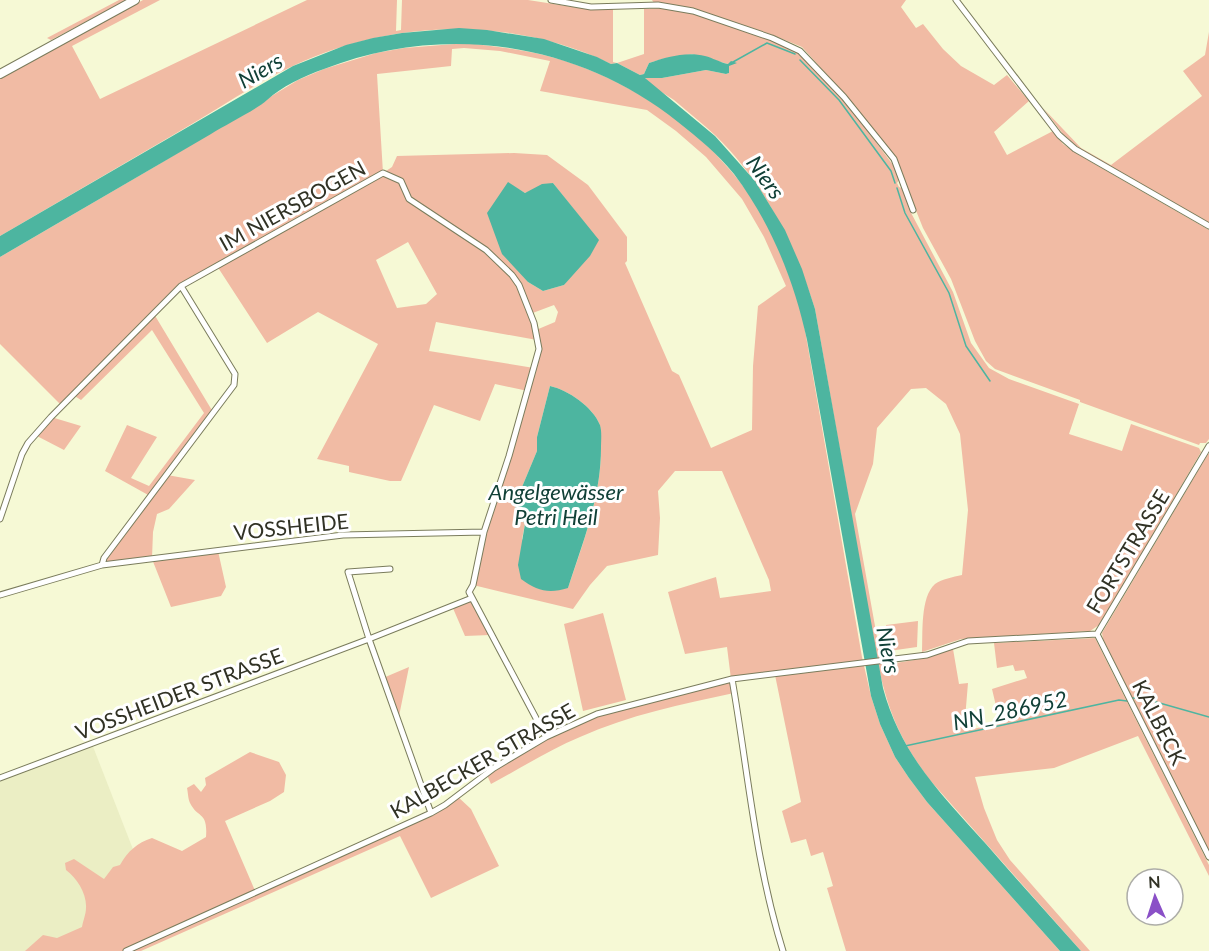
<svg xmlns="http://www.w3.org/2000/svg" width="1209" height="951" font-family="Lato,sans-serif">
<rect width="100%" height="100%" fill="#f6f9d5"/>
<path fill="#ebeec4" d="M92 744 166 934 127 951H0V778Z"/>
<path fill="#f1bba4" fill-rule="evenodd" d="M119 0H127L51 40 47 38Z
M143 0H160L72 46 100 99 307 0H397L396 31 401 30 402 0H528L586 9H613V62L617 63 644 54V9L660 8 695 14 768 39 796 51 843 98 896 169 900 178 897 183 899 187 904 189 909 209 953 292 971 343 989 368 1009 379 1079 404 1069 434 1122 451 1131 424 1199 448 1201 452 1108 612 1099 625 1090 631 961 639 922 652C923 634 920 597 935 584 942 579 953 577 962 575L968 510 960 434 946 404 926 388 911 389 877 428 873 464 855 514 880 654 885 658 877 660 815 309C794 244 765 184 716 136 703 124 688 112 674 100 664 93 652 88 645 78H662L706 70 726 74 729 73 728 64 692 54 662 59 649 63 644 74 640 75 617 63 611 64C512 16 394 19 295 65 255 83 218 109 180 131 120 166 60 201 0 236V78Z
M652 0H906L901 7 916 28 923 24 943 49 961 66 994 85 1007 75 1029 101 994 132 1007 155 1053 131 1063 144 1079 155 1209 230V439L1206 443H1200L1199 445 1080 402V400L995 369 986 361 975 341 951 279 923 228 895 158 845 95 802 47 770 34 692 8 654 3Z
M1209 32V224L1080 149 1063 134 1043 108 1081 148 1111 165 1202 96 1183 71 1205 55Z
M467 43C499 47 531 50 562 60 626 80 687 119 731 171 766 211 786 263 802 313L862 657 871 696 880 724 895 757 909 778 927 802 1060 951H846L827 888 833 886 823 852 811 856 806 839 791 843 782 811 801 802 775 675 732 679 734 693C682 704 629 715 580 737 549 750 521 768 491 784L486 773 582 720 731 679 727 647 685 654 668 592 716 577 720 598 771 591 769 580 722 471H675L658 491 660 518 658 555 607 566 590 585 573 609 473 585 484 532 528 391 495 384 480 421 434 405 401 481H390L349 472V466L317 459 378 344 318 312 267 343 217 266 181 286 154 314 213 412 167 475 195 480 169 509 157 514 153 532 152 558 218 551 226 587 221 596 171 607 152 559 102 565 150 496 105 471 127 425 157 437 131 478 149 486 204 413 152 330 81 400 73 395 62 406 0 344V257L156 166 298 80 324 69 376 53 404 48ZM464 48 500 51 550 61 540 91 647 110 676 131 706 157 742 199 764 237 786 286 758 306 753 366 752 430 711 448 679 375 672 371 625 263 627 261V237L588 185 547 155 514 153 397 156 392 167 383 173 377 74 451 66 452 49ZM508 183 525 193 553 183 598 240 564 285 543 291 528 282ZM408 242 437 294 426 304 397 308 376 260ZM554 305 558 312 555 322 536 330 530 314ZM436 322 537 340 539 355 534 368 429 351ZM550 386C568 390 593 407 600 425 601 430 600 438 601 444 602 494 584 540 568 588L522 539 525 524 517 499 537 451V437Z
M51 417 81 426 64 450 35 435Z
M1208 454H1209V852L1103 639 1102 633Z
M472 598 490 635 465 636 452 606Z
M603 613 626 700 583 711 564 624Z
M918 621 917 647 889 651 886 625Z
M1095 638 1209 865V876L1138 736 1054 768 975 777 984 808 997 840 1010 860 1090 951H1081L929 779C900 740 888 711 878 664H886L883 669 896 667V663L920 659 953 649 959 684 968 683 964 731 1000 723 992 689 1027 678 1024 670 1015 671 1013 665 997 668 994 643Z
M409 667 398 721 383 678Z
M250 752 279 762 286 775 284 792 270 801 225 821 256 893 404 826 457 796 471 809 499 866 431 898 400 836 141 951H25L43 935 57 938 82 927C83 921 86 914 86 908 87 894 77 878 66 870L65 863 74 859 104 879 113 867 120 865C128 851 137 843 152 838L182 851 206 837C208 811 198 819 190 803 188 799 188 792 187 788L194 784 201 792 206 785 205 778Z"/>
<path fill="#4db5a0" d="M459 28 487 30 544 39 597 57 611 64 617 63 640 75 644 74 649 63C666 57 687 51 705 56 713 58 719 62 728 64L731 61 737 63 729 66V73L726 74 706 70 662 78H645L715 136 755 181 785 230 802 269 815 309 883 688C901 755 941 794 986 844 1017 880 1049 915 1081 951H1060L927 802 909 778 895 757 880 724 871 696 807 340C794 280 771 223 734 174 718 154 698 138 678 122 578 42 444 22 324 69 304 76 281 87 267 100 256 110 225 125 211 134 141 175 70 216 0 257V236L293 66 346 45 373 38 402 33Z
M508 182 525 193 542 184 553 183 599 240 590 256 564 285 543 291 528 282 502 254 487 213Z
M550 386C568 390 593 407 600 425 602 431 601 441 601 448 601 497 583 542 568 588 549 594 537 591 521 579L518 565 525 524 515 511 517 499 537 451V437Z"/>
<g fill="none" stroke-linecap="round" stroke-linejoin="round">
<path stroke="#4db5a0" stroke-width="1.5" d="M800 60 839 100 891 171 895 183
M733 62 767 43 795 54
M897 188 905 213 949 293 966 346 990 381
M1132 698H1142L1209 717
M905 746 1119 700 1127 701"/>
<defs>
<path id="street" d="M551 0 591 7 658 5 693 11 772 38 800 51 844 97 894 159 913 210
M956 0 1059 135 1075 149 1209 226
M0 519 22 454 28 443 51 417 181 286 383 173 401 181 409 199 486 250 512 275 519 285 534 323 539 349 509 456 484 532 473 585 469 592 546 737
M102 565 104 558 234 385 235 374 181 286
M390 569 348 572 369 639 431 813
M0 595 102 565 343 535 484 532
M1097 634 1209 857
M1097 634 1209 446
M732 679C748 770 755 862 783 951
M0 778 369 639 472 598
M126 951 431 813 445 805 494 768 546 737 597 714 732 679 927 655 968 641 1097 634"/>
<path id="primary" d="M0 74 135 0"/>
</defs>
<use href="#street" stroke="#7a7c5c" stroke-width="7"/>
<use href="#primary" stroke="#7a7c5c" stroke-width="10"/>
<use href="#street" stroke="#fff" stroke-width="5"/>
<use href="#primary" stroke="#fff" stroke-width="8"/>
</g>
<g text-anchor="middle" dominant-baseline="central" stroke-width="6" stroke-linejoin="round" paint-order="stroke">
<g font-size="21" fill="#313225" stroke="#fff">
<text transform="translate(292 205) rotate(-29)">IM NIERSBOGEN</text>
<text transform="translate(291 526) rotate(-6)">VOSSHEIDE</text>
<text transform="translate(1127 551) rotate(-59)">FORTSTRASSE</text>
<text transform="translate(179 693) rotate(-21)">VOSSHEIDER STRASSE</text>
<text transform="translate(1160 722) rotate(63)">KALBECK</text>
<text transform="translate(482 760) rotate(-30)">KALBECKER STRASSE</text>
</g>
<g font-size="22" font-style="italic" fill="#114037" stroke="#fff">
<text transform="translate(260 70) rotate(-30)">Niers</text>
<text transform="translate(766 177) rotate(54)">Niers</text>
<text x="556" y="491">Angelgewässer<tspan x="556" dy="25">Petri Heil</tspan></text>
<text transform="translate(889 650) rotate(79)">Niers</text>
<text transform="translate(1010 710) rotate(-12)">NN_286952</text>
</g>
</g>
<g transform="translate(1155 897) rotate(357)"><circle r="28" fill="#ffffff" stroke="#adada8" stroke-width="1.5"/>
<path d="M0-4.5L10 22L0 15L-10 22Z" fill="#8a50c7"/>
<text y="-9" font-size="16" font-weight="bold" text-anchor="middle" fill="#313225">N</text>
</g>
</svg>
